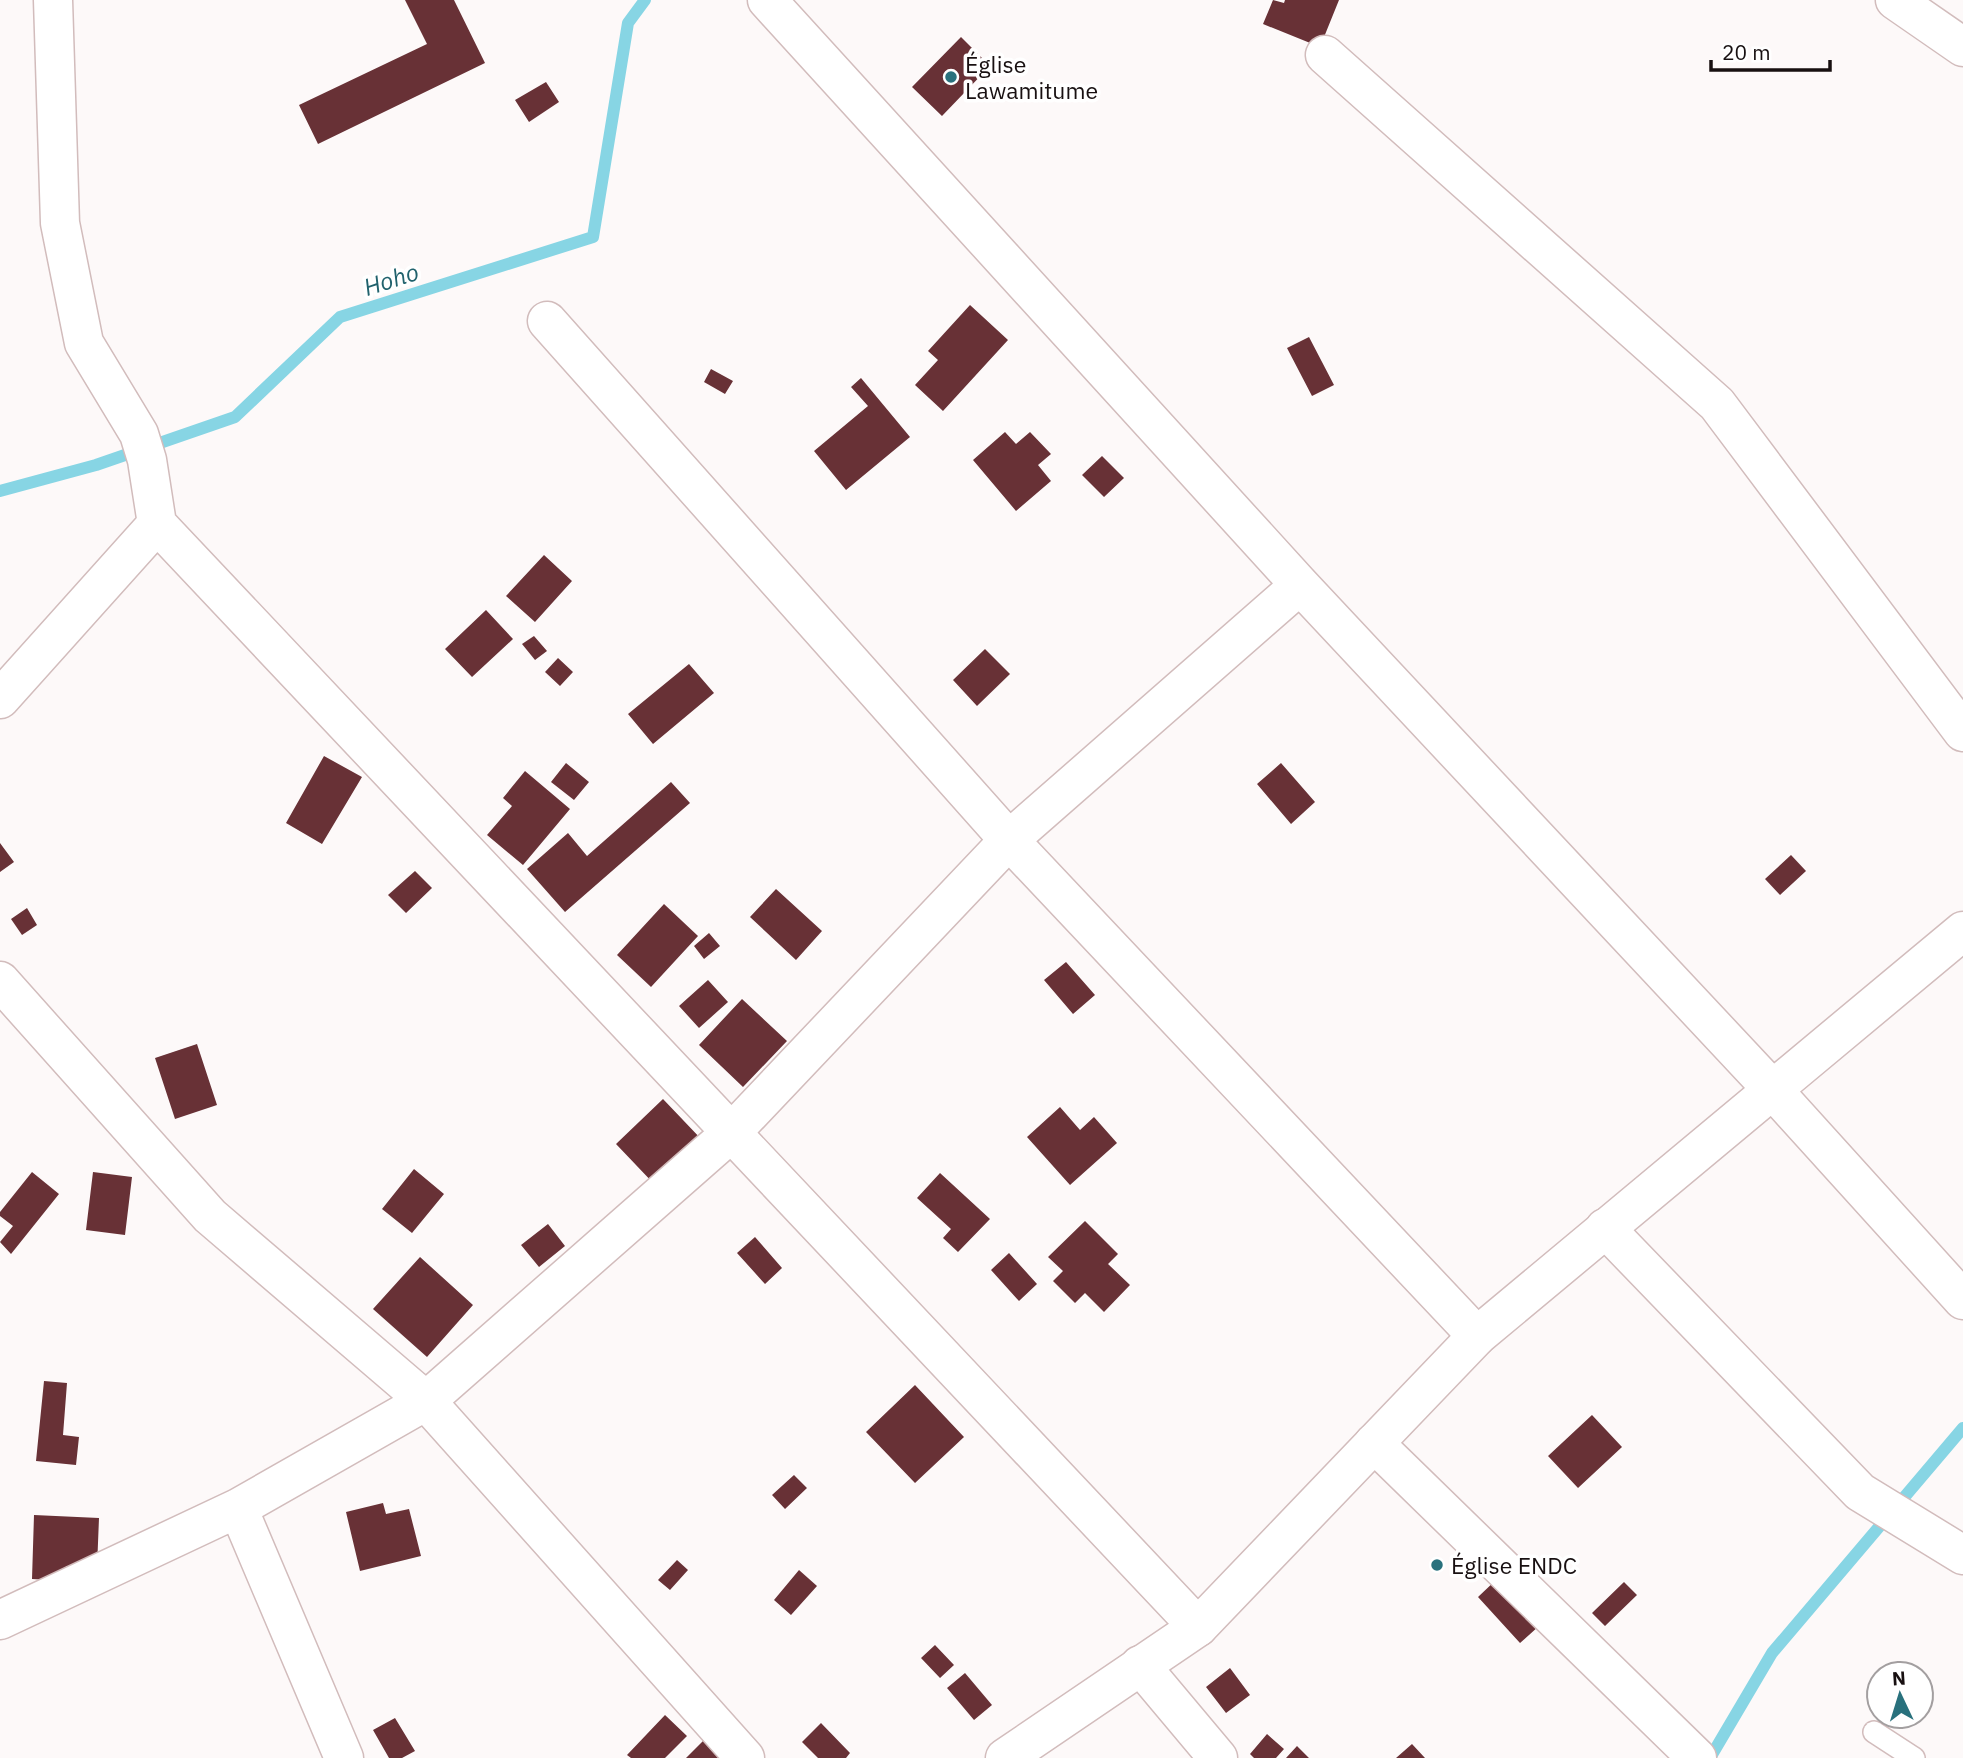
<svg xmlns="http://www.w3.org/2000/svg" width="1963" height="1758" font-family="'IBM Plex Sans',sans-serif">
<rect width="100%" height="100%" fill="#fdf9f9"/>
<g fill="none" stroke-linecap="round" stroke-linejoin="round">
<path stroke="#87d5e4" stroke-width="12" d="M0 491 96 465 235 417 340 317 593 237 628 23 645 0
M1710 1758 1772 1653 1963 1428"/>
</g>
<path fill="#683136" d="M405 0H454L485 63 318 144 299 105 427 44Z
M1273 0 1284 3 1285 0H1339L1320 47 1263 24Z
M961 37 990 66 942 116 912 87Z
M546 82 559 102 529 122 515 100Z
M970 305 1008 340 943 411 915 385 938 360 928 351Z
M1309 337 1334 385 1312 396 1287 348Z
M711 369 733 381 725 394 704 382Z
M861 378 910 437 846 490 814 451 868 406 851 387Z
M1005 432 1016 444 1030 432 1051 454 1038 465 1051 481 1016 511 973 460Z
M1102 456 1124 478 1104 497 1082 475Z
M544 555 572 581 535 622 506 596Z
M486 610 513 639 472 677 445 649Z
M534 636 547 651 535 660 522 644Z
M985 649 1010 674 977 706 953 680Z
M558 658 573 672 560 686 545 672Z
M689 664 714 693 653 744 628 714Z
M324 756 362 777 322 844 286 823Z
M566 763 589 782 574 800 551 782Z
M1281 763 1315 802 1291 824 1257 784Z
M525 771 570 809 523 865 487 835 512 806 503 798Z
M671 782 690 803 565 912 527 869 568 833 587 856Z
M0 843 14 862 0 872Z
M1791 855 1806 871 1780 895 1765 879Z
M415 871 432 888 406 913 388 895Z
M776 889 822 931 796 960 750 917Z
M664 904 698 936 651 987 617 955Z
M27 908 37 925 22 935 11 919Z
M709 933 720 946 704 959 694 946Z
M1066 962 1095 995 1073 1014 1044 980Z
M708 980 728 1002 699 1028 679 1006Z
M742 999 787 1041 743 1087 699 1045Z
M197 1044 217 1105 175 1119 155 1058Z
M663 1099 703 1141 656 1186 616 1144Z
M1060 1107 1080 1130 1094 1117 1117 1143 1070 1185 1027 1137Z
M414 1169 444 1194 412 1233 382 1209Z
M32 1172 59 1194 11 1254 0 1242 13 1226 0 1216V1212Z
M93 1172 132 1177 125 1235 86 1230Z
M940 1173 990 1219 958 1252 943 1238 951 1229 917 1198Z
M1085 1221 1118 1254 1108 1264 1130 1285 1104 1312 1085 1293 1075 1303 1053 1281 1063 1271 1048 1257Z
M548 1224 565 1246 539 1267 521 1245Z
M755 1237 782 1268 765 1284 737 1253Z
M1009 1253 1037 1284 1019 1301 991 1270Z
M420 1257 473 1305 427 1357 373 1309Z
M44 1381 67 1383 63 1435 79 1437 76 1465 36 1461Z
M915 1385 964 1437 915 1483 866 1432Z
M1592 1415 1622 1447 1578 1488 1548 1456Z
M794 1475 807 1488 785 1509 772 1495Z
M383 1503 386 1514 409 1509 421 1556 360 1571 346 1512Z
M34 1515 99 1518 97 1568 66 1566 65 1581 32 1579Z
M677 1560 688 1570 670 1590 658 1580Z
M799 1570 817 1586 791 1615 774 1600Z
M1497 1579 1539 1626 1520 1643 1478 1597Z
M1624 1582 1637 1595 1605 1626 1592 1613Z
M935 1645 954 1665 940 1678 921 1658Z
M1230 1668 1250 1695 1226 1713 1206 1687Z
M965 1673 992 1705 974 1720 947 1688Z
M665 1715 687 1736 665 1758H631L627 1755Z
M395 1718 415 1751 402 1758H389L373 1730Z
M821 1723 850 1753 846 1758H818L802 1742Z
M1267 1734 1284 1749 1276 1758H1254L1250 1754Z
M703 1741 720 1758H686Z
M1412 1744 1425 1758H1396Z
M1297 1746 1309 1758H1286Z"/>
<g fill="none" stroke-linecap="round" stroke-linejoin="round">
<defs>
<path id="lane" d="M1874 1732 1914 1758"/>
<path id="street" d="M53 0 60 223 84 343 139 434 147 460 157 524 1198 1627
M767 0 1300 585 1772 1089 1963 1300
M1895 0 1963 47
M1325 55 1717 404 1963 732
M547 321 1009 840 1477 1336
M0 699 157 524
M0 981 210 1216 426 1401 745 1758
M1605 1228 1860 1492 1963 1555
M1374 1443 1697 1758
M238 1508 344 1758
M0 1620 238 1508 426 1401 732 1132 1009 840 1300 585
M1140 1665 1218 1758"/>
<path id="secondary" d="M1005 1758 1198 1627 1477 1336 1963 931"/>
</defs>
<use href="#lane" stroke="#d2bcbc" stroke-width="24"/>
<use href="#street" stroke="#d2bcbc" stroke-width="41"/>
<use href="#secondary" stroke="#d2bcbc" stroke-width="41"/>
<use href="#lane" stroke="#fff" stroke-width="21"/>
<use href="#street" stroke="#fff" stroke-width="38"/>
<use href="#secondary" stroke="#fff" stroke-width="38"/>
</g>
<g fill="#29717d" stroke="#fff" stroke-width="2.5">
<circle cx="951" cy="77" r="7"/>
<circle cx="1437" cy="1565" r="7"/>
</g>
<g text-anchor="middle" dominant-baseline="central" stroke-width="7" stroke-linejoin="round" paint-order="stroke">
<g font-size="23" fill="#181011" stroke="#fff" text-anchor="start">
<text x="965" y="64">Église<tspan x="965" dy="26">Lawamitume</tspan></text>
<text x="1451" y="1565">Église ENDC</text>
</g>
<g font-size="24" font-style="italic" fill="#21626d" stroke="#fff">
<text transform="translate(391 279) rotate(-18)">Hoho</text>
</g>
</g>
<g transform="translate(1900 1695) rotate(356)"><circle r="33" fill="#ffffff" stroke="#a39fa0" stroke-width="2"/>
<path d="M0-5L12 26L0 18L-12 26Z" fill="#29717d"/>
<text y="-10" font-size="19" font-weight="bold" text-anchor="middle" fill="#181011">N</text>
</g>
<path d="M1711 60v10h119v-10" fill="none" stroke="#181011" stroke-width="3.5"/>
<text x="1722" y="60" font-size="21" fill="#181011" stroke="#ffffff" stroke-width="5" paint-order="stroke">20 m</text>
</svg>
